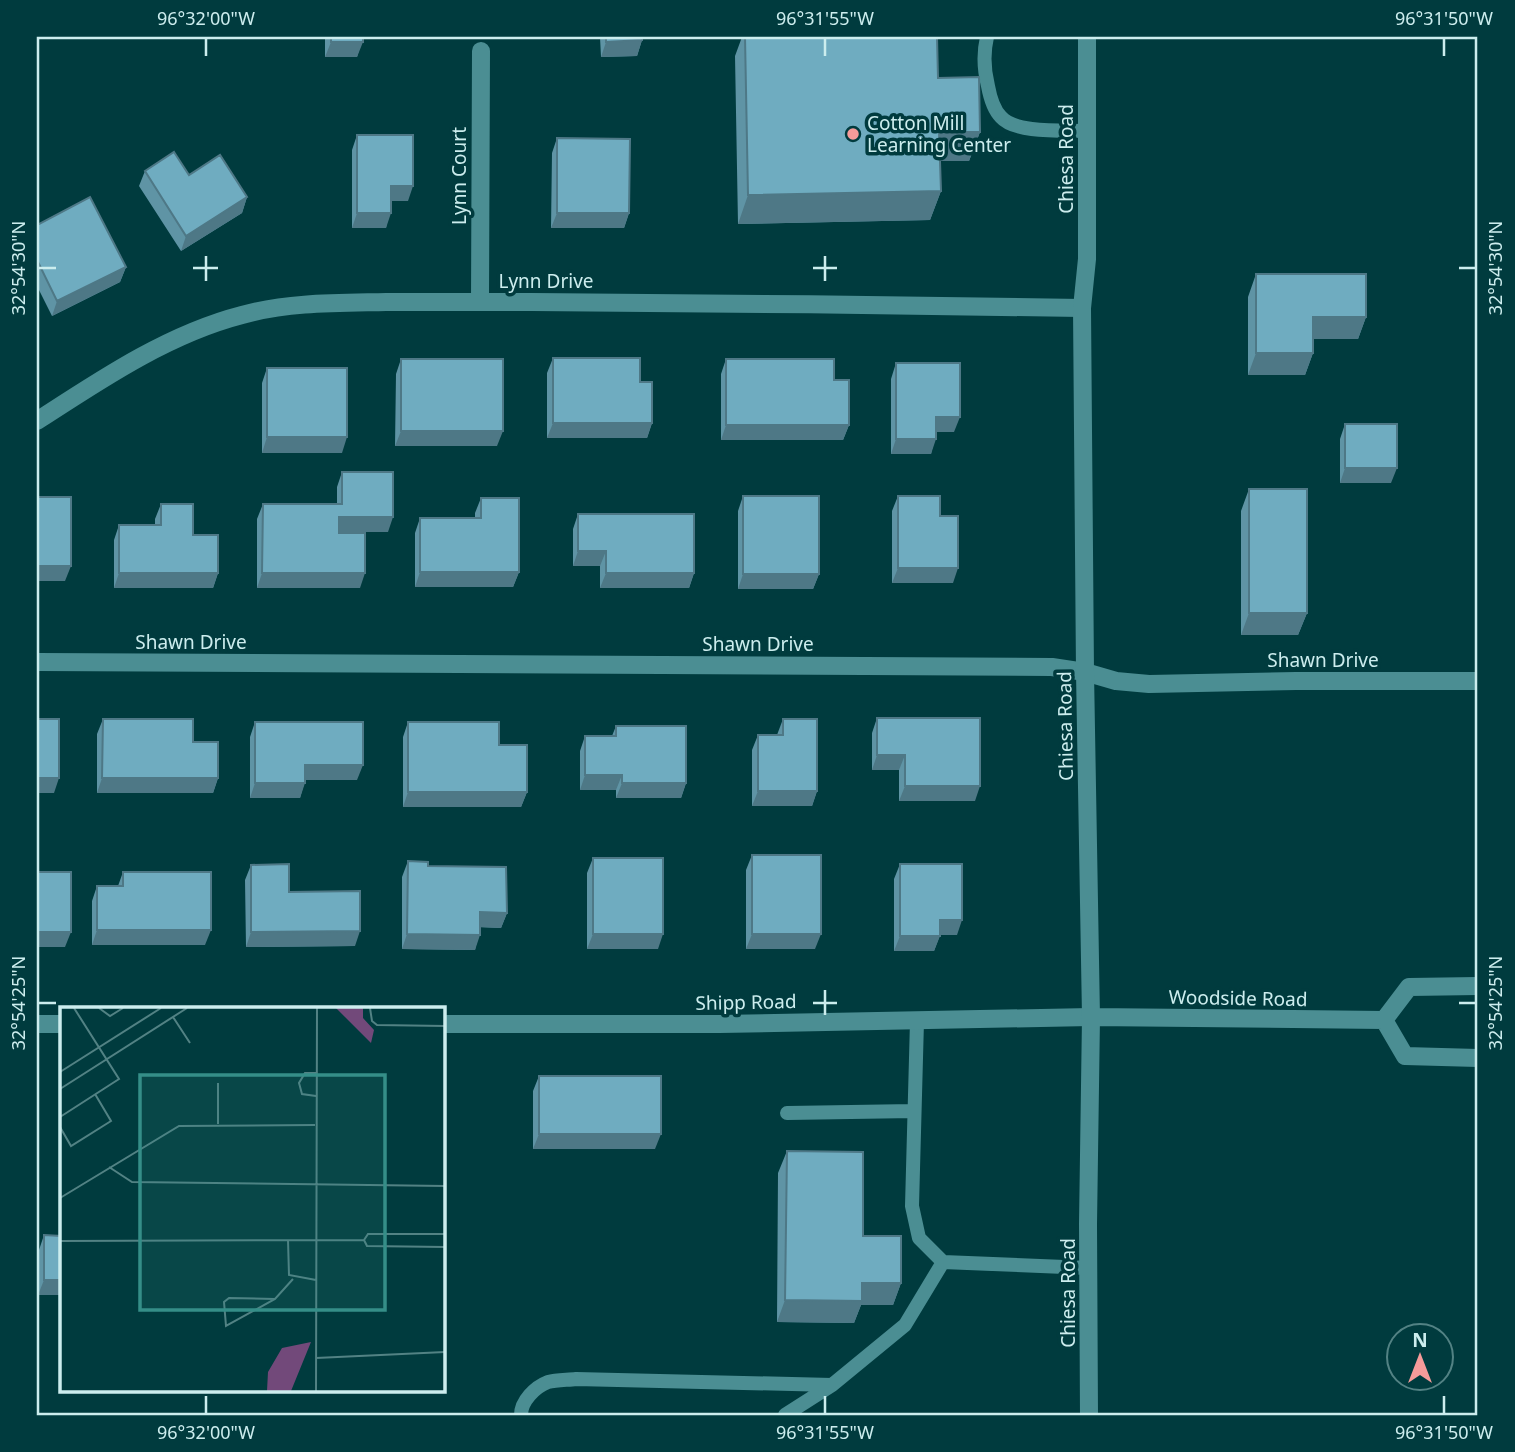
<svg xmlns="http://www.w3.org/2000/svg" width="1515" height="1452" font-family="'Noto Sans',sans-serif">
<rect width="100%" height="100%" fill="#003b3e"/>
<g fill="none" stroke-linecap="round" stroke-linejoin="round">
<path stroke="#4b8e93" stroke-width="14" d="M987 37C983 54 984 70 988 86 990 97 993 109 1001 117 1016 134 1065 130 1087 131
M917 1021 912 1206 919 1238 943 1262 1089 1268
M787 1113 914 1111
M521 1415C521 1401 535 1387 548 1382 556 1380 568 1380 576 1379L832 1385
M785 1415 832 1385 905 1325 943 1262"/>
<path stroke="#4b8e93" stroke-width="18" d="M480 302 481 51
M37 421C100 380 168 334 242 315 289 302 338 303 386 302 435 302 484 302 532 302 715 303 899 305 1082 308
M37 662 1052 667 1085 672 1116 681 1149 684 1296 681H1478
M37 1024H61
M443 1024H719L1091 1017"/>
<path stroke="#4b8e93" stroke-width="18" d="M1087 37V259L1082 308 1085 672 1091 1017 1088 1224 1089 1415
M1091 1017 1384 1020
M1384 1020 1405 1056 1478 1058
M1384 1020 1409 987 1478 986"/>
</g>
<path fill="#5f94a5" d="M325 37H363L357 57H325Z
M600 37H642V40L637 56 601 57Z
M742 37H937L938 78 980 132 969 161H940L941 191 930 220 738 224 735 56Z
M357 135 408 201H391L386 228H352V150Z
M557 138 629 213 624 228H551L552 153Z
M145 171 189 175 247 197 242 213 181 251 139 186Z
M37 225 126 267 120 282 52 316 37 286Z
M1256 274 1366 317 1358 339H1313V353L1305 375H1248V297Z
M553 358 640 382 652 423 647 438H547V373Z
M401 359 497 446H395L396 374Z
M726 359 849 425 843 440H721V374Z
M896 363 954 432H936L931 454H891V379Z
M267 368 342 453H262V383Z
M1345 424 1391 483H1340V439Z
M342 472 388 532H339L360 588H257V519L263 504H337V487Z
M1249 489 1307 613 1298 635H1241V511Z
M743 496 819 574 813 589H738V511Z
M898 496 953 583H892V511Z
M481 498 519 572 513 587H415V533L420 518H475V513Z
M161 504 193 535 218 573 213 588H114V540L119 525H155V519Z
M578 514 694 573 689 588H600V566H573V529Z
M877 718 975 801H899V770H872V733Z
M103 719 193 742 218 778 213 793H97V734Z
M783 719 817 791 812 806H752V750L758 735H777Z
M255 722 357 780H305L300 798H250V737Z
M408 722 499 745 527 792 521 807H403V737Z
M616 726 686 783 681 798H616V790H580V751L585 736H612Z
M752 855 815 949H746V870Z
M593 858 658 949H587V873Z
M408 861 428 866 507 913 501 928 480 927 475 950 402 949V877Z
M900 864 957 935H940L934 951H894V879Z
M251 865 289 892 355 946 246 947 245 880Z
M123 872 205 945H92V901L97 886H118Z
M539 1076 655 1149H533V1091Z
M787 1151 863 1236 901 1283 893 1305H861L854 1323 777 1322 778 1173Z
M44 1235 61 1236V1295H38L39 1250Z"/>
<path fill="#4e7886" d="M642 40 637 56 601 57 606 42Z
M331 42H363L357 57H325Z
M939 132H980L969 161H929Z
M391 186H413L408 201H386Z
M941 191 930 220 738 224 748 195Z
M247 197 242 213 181 251 186 236Z
M357 213H391L386 228H352Z
M557 213H629L624 228H551Z
M126 267 120 282 52 316 57 301Z
M1313 317H1366L1358 339H1305Z
M1256 353H1313L1305 375H1248Z
M936 417H960L954 432H931Z
M553 423H652L647 438H547Z
M726 425H849L843 440H721Z
M401 431H503L497 446H395Z
M267 437H347L342 453H262Z
M896 439H936L931 454H891Z
M1345 468H1397L1391 483H1340Z
M339 517H393L388 532H334Z
M578 551H606L600 566H573Z
M37 566H71L65 581H37Z
M898 568H958L953 583H892Z
M420 572H519L513 587H415Z
M119 573H218L213 588H114Z
M262 573H365L360 588H257Z
M606 573H694L689 588H600Z
M743 574H819L813 589H738Z
M1249 613H1307L1298 635H1241Z
M877 755H905L899 770H872Z
M305 765H363L357 780H300Z
M585 775H622L616 790H580Z
M37 778H59L54 793H37Z
M102 778H218L213 793H97Z
M255 783H305L300 798H250Z
M622 783H686L681 798H616Z
M905 786H980L975 801H899Z
M758 791H817L812 806H752Z
M408 792H527L521 807H403Z
M480 912 507 913 501 928 475 927Z
M940 920H962L957 935H934Z
M97 930H211L205 945H92Z
M360 931 355 946 246 947 251 932Z
M37 932H71L65 947H37Z
M407 934 480 935 475 950 402 949Z
M593 934H663L658 949H587Z
M752 934H821L815 949H746Z
M900 936H940L934 951H894Z
M539 1134H661L655 1149H533Z
M44 1280H61V1295H38Z
M862 1283H901L893 1305H861L854 1323 777 1322 785 1300Z"/>
<path fill="#6facc0" stroke="#4e7886" stroke-width="2" d="M331 37H363V42H331Z
M606 37H642V40L606 42Z
M745 37H937L938 78 979 77 980 132H939L941 191 748 195Z
M357 135H413V186H391V213H357Z
M557 138 630 139 629 213H557Z
M174 152 189 175 220 155 247 197 186 236 145 171Z
M90 197 126 267 57 301 37 260V225Z
M1256 274H1366V317H1313V353H1256Z
M553 358H640V382H652V423H553Z
M401 359H503V431H401Z
M726 359H834V380H849V425H726Z
M896 363H960V417H936V439H896Z
M267 368H347V437H267Z
M1345 424H1397V468H1345Z
M342 472H393V517H339V533H365V573H262L263 504H342Z
M1249 489H1307V613H1249Z
M743 496H819V574H743Z
M898 496H940V516H958V568H898Z
M37 497H71V566H37Z
M481 498H519V572H420V518H481Z
M161 504H193V535H218V573H119V525H161Z
M578 514H694V573H606V551H578Z
M877 718H980V786H905V755H877Z
M37 719H59V778H37Z
M103 719H193V742H218V778H102Z
M783 719H817V791H758V735H783Z
M255 722H363V765H305V783H255Z
M408 722H499V745H527V792H408Z
M616 726H686V783H622V775H585V736H616Z
M752 855H821V934H752Z
M593 858H663V934H593Z
M408 861 428 862V866L506 867 507 913 480 912V935L407 934Z
M289 864V892L360 891V931L251 932V865Z
M900 864H962V920H940V936H900Z
M37 872H71V932H37Z
M123 872H211V930H97V886H123Z
M539 1076H661V1134H539Z
M787 1151 863 1152V1236H901V1283H862V1301L785 1300Z
M44 1235 61 1236V1280H44Z"/>
<path fill="none" stroke="#ccedee" stroke-width="2.5" d="M206 38V56M825 38V56M1444 38V56M206 256V281M825 256V281M38 268H56M193 268H218M813 268H837M1459 268H1476M825 990V1015M38 1003H56M813 1003H837M1459 1003H1476M206 1396V1414M825 1396V1414M1444 1396V1414"/>
<circle fill="#f59b9a" stroke="#003b3e" stroke-width="2.5" cx="853" cy="134" r="7"/>
<g text-anchor="middle" dominant-baseline="central" stroke-width="7" stroke-linejoin="round" paint-order="stroke">
<g font-size="19" fill="#ccedee" stroke="#003b3e" text-anchor="start">
<text x="867" y="123">Cotton Mill<tspan x="867" dy="22">Learning Center</tspan></text>
</g>
<g font-size="19" fill="#ccedee" stroke="#003b3e">
<text transform="translate(1066 159) rotate(-90)">Chiesa Road</text>
<text transform="translate(459 176) rotate(-90)">Lynn Court</text>
<text x="546" y="281">Lynn Drive</text>
<text x="191" y="642">Shawn Drive</text>
<text x="758" y="644">Shawn Drive</text>
<text x="1323" y="660">Shawn Drive</text>
<text transform="translate(1065 726) rotate(-91)">Chiesa Road</text>
<text transform="translate(1238 998) rotate(1)">Woodside Road</text>
<text transform="translate(746 1002) rotate(-1)">Shipp Road</text>
<text transform="translate(1068 1293) rotate(-90)">Chiesa Road</text>
</g>
</g>
<g transform="translate(60 1007)">
<rect width="385" height="385" fill="#003b3e"/>
<path d="M276 1H303V11L314 23 311 36ZM251 335 231 384H207L208 365 222 341Z" fill="#72497a"/>
<path fill="none" stroke="#528284" stroke-width="2" d="M39 1 50 9 63 1M310 1 312 14 317 18 385 19M113 10 130 36M0 65 101 1M0 82 127 1M256 89 242 87 239 76 245 66H256M0 110 59 72 14 1M158 117V76M0 120 11 139 51 114 35 87M49 160 72 175 385 179M0 191 119 119 255 118M228 233 229 268 256 273M304 233 307 239 385 240M0 234 304 233 308 227H385M215 292 169 291 164 295 166 319 215 292 233 272M256 351 385 345M256 384 257 1"/>
<path fill="#358e88" fill-opacity="0.15" stroke="#358e88" stroke-width="3.5" d="M80 68H325V303H80Z"/>
<rect width="385" height="385" fill="none" stroke="#ccedee" stroke-width="3.5"/>
</g>
<rect width="1515" height="1452" fill="none" stroke="#003b3e" stroke-width="77"/>
<g transform="translate(1420 1357)"><circle r="33" fill="#003b3e" stroke="#528284" stroke-width="2"/>
<path d="M0-5L12 26L0 18L-12 26Z" fill="#f59b9a"/>
<text y="-10" font-size="19" font-weight="bold" text-anchor="middle" fill="#ccedee">N</text>
</g>
<rect x="38" y="38" width="1438" height="1376" fill="none" stroke="#ccedee" stroke-width="2.5"/>
<g font-size="18" text-anchor="middle" fill="#ccedee">
<text x="206" y="25">96°32'00"W</text>
<text x="825" y="25">96°31'55"W</text>
<text x="1444" y="25">96°31'50"W</text>
<text transform="translate(19 268) rotate(-90)" y="6">32°54'30"N</text>
<text transform="translate(1496 268) rotate(-90)" y="6">32°54'30"N</text>
<text transform="translate(19 1003) rotate(-90)" y="6">32°54'25"N</text>
<text transform="translate(1496 1003) rotate(-90)" y="6">32°54'25"N</text>
<text x="206" y="1439">96°32'00"W</text>
<text x="825" y="1439">96°31'55"W</text>
<text x="1444" y="1439">96°31'50"W</text>
</g>
</svg>
